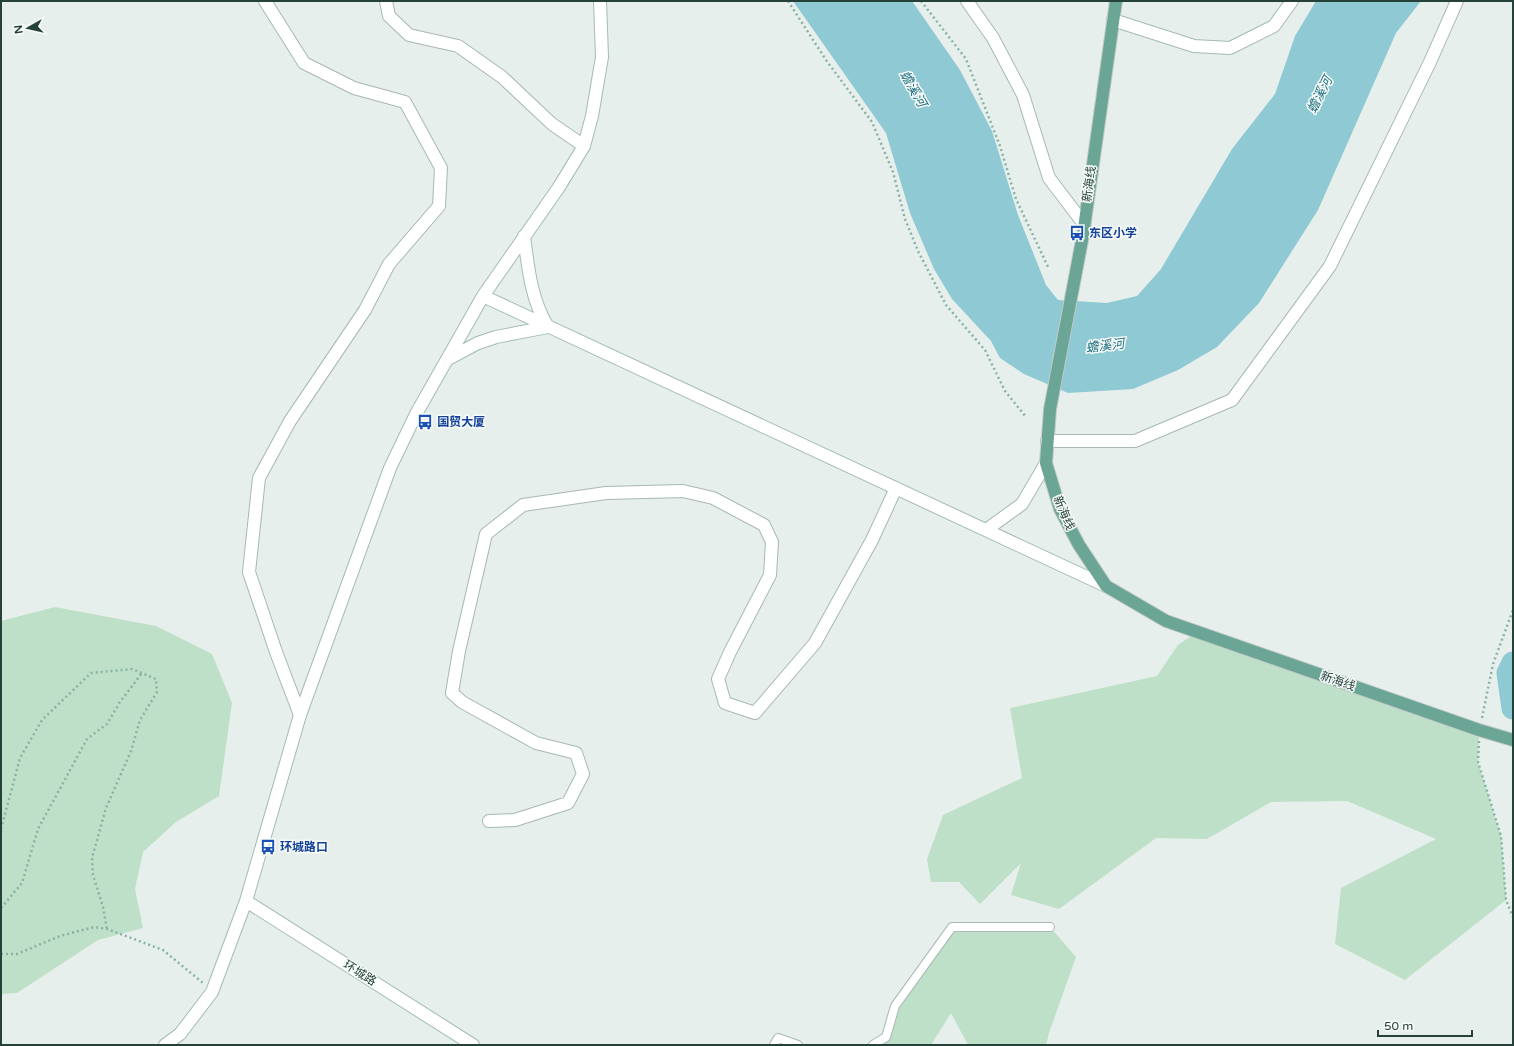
<svg xmlns="http://www.w3.org/2000/svg" width="1514" height="1046" font-family="'Varela Round','Noto Sans SC',sans-serif">
<rect width="100%" height="100%" fill="#e6efeb"/>
<path fill="#bfe0c8" d="M55 607 156 626 212 654 232 703 219 796 176 822 143 852 135 889 143 928 98 940 17 993 1 994V621Z
M1197 632 1479 730 1478 762 1501 836 1506 900 1405 980 1335 944 1341 888 1436 839 1347 801 1271 802 1207 839 1156 838 1059 909 1011 895 1021 863 980 904 959 882H931L927 859 943 815 1022 778 1010 708 1157 676 1178 645Z
M952 927H1050L1076 957 1049 1033 1046 1045H968L951 1013 931 1045H882L895 1006Z"/>
<path fill="#8ec9d4" d="M793 1H912L960 70 992 131 1018 215 1046 285 1058 300 1107 303 1137 296 1161 269 1232 149 1275 94 1295 36 1316 1H1421L1396 33 1318 210 1259 303 1217 347 1178 370 1133 389 1068 393 1024 374 1000 358 991 341 952 299 934 269 910 213 886 133Z"/>
<g fill="none" stroke-linecap="round" stroke-linejoin="round">
<path stroke="#8ec9d4" stroke-width="23" d="M1513 663 1508 673 1513 708"/>
<defs>
<path id="lane" d="M774 1045 778 1038 798 1045
M873 1045 886 1037 895 1006 952 927H1050"/>
<path id="street" d="M265 1 304 63 354 88 405 102 441 168 439 206 389 264 365 310 290 421 259 478 249 572 276 652 300 715
M386 1 389 16 409 35 458 46 502 77 552 124 584 146
M967 1 993 38 1023 95 1049 178 1084 224
M1047 441H1135L1232 400 1330 266 1430 62 1457 1
M489 821 515 820 568 803 583 774 576 753 536 743 462 702 452 693 459 651 486 534 523 505 606 493 683 491 713 498 764 525 772 542 770 575 730 652 718 679 725 703 755 713 815 643 872 540 896 488"/>
<path id="secondary" d="M1113 20 1194 46 1230 48 1274 26 1292 1
M483 296 1106 586
M448 359 478 343 496 337 548 327C531 300 528 267 524 236
M986 530 1022 504 1046 463
M246 901 473 1045
M165 1045 180 1034 212 992 246 901 300 715 390 468 416 414 483 296 559 187 584 146 592 116 602 57 600 1"/>
<path id="primary" d="M1116 1 1083 235 1050 409 1046 463 1060 509 1079 545 1106 586 1166 621 1479 730 1513 740"/>
</defs>
<use href="#lane" stroke="#a8b8b2" stroke-width="10"/>
<use href="#street" stroke="#a8b8b2" stroke-width="14"/>
<use href="#secondary" stroke="#a4bbb3" stroke-width="14"/>
<use href="#primary" stroke="#c2cac8" stroke-width="14"/>
<path stroke="#86b3a5" stroke-width="2.5" stroke-dasharray="2 3" stroke-linecap="butt" d="M788 1 826 60 872 122 893 172 905 219 918 251 946 305 985 350 1005 391 1026 417
M921 1 966 59 1000 146 1016 199 1049 269
M1482 718 1493 664 1513 610
M1479 741 1478 762 1501 836 1506 900 1513 917
M1 829 20 758 42 720 91 673 132 669 156 679 157 692 140 720 131 751 106 808 92 858 93 875 103 907 107 929
M1 908 22 883 38 829 87 739 107 724 120 702 142 673
M1 954H17L60 936 94 927 107 929 163 950 203 983"/>
<use href="#lane" stroke="#fff" stroke-width="8"/>
<use href="#street" stroke="#fff" stroke-width="12"/>
<use href="#secondary" stroke="#fff" stroke-width="12"/>
<use href="#primary" stroke="#6aa596" stroke-width="12"/>
</g>
<defs>
<symbol id="bus-bare" viewBox="-9 -9 18 18"><path d="M-5-6H5V4H4V6H2V4H-2V6H-4V4H-5ZM-3.5-4V0h7V-4ZM-3.5 1.2v1.5H-2V1.2ZM2 1.2v1.5H3.5V1.2Z" fill="#1a4fb4" stroke="#f7fbf9" stroke-width="2.5" paint-order="stroke"/></symbol>
</defs>
<g fill-rule="evenodd">
<use href="#bus-bare" x="1066" y="222" width="22" height="22"/>
<use href="#bus-bare" x="414" y="411" width="22" height="22"/>
<use href="#bus-bare" x="257" y="836" width="22" height="22"/>
</g>
<g text-anchor="middle" dominant-baseline="central" stroke-width="3" stroke-linejoin="round" paint-order="stroke">
<g font-size="12" fill="#24423a" stroke="#f7fbf9">
<text transform="translate(1089 184) rotate(-82)">新海线</text>
<text transform="translate(1064 513) rotate(67)">新海线</text>
<text transform="translate(1338 681) rotate(19)">新海线</text>
<text transform="translate(360 973) rotate(32)">环城路</text>
</g>
<g font-size="12" font-weight="bold" fill="#164399" stroke="#f7fbf9" text-anchor="start">
<text x="1089" y="233">东区小学</text>
<text x="437" y="422">国贸大厦</text>
<text x="280" y="847">环城路口</text>
</g>
<g font-size="13" font-style="italic" fill="#1c6f80" stroke="#f7fbf9">
<text transform="translate(913 89) rotate(60)">蟾溪河</text>
<text transform="translate(1320 95) rotate(-63)">蟾溪河</text>
<text transform="translate(1105 346) rotate(-7)">蟾溪河</text>
</g>
</g>
<rect width="1514" height="1046" fill="none" stroke="#24423a" stroke-width="4"/>
<g transform="translate(28 28) rotate(262)" stroke="#f7fbf9" stroke-width="3" paint-order="stroke">
<path d="M0-3L7 15L0 10L-7 15Z" fill="#24423a"/>
<text y="-6" font-size="11" font-weight="bold" text-anchor="middle" fill="#24423a">N</text>
</g>
<path d="M1378 1030v6h94v-6" fill="none" stroke="#24423a" stroke-width="2"/>
<text x="1384" y="1030" font-size="12" fill="#24423a" stroke="#f7fbf9" stroke-width="3" paint-order="stroke">50 m</text>
</svg>
